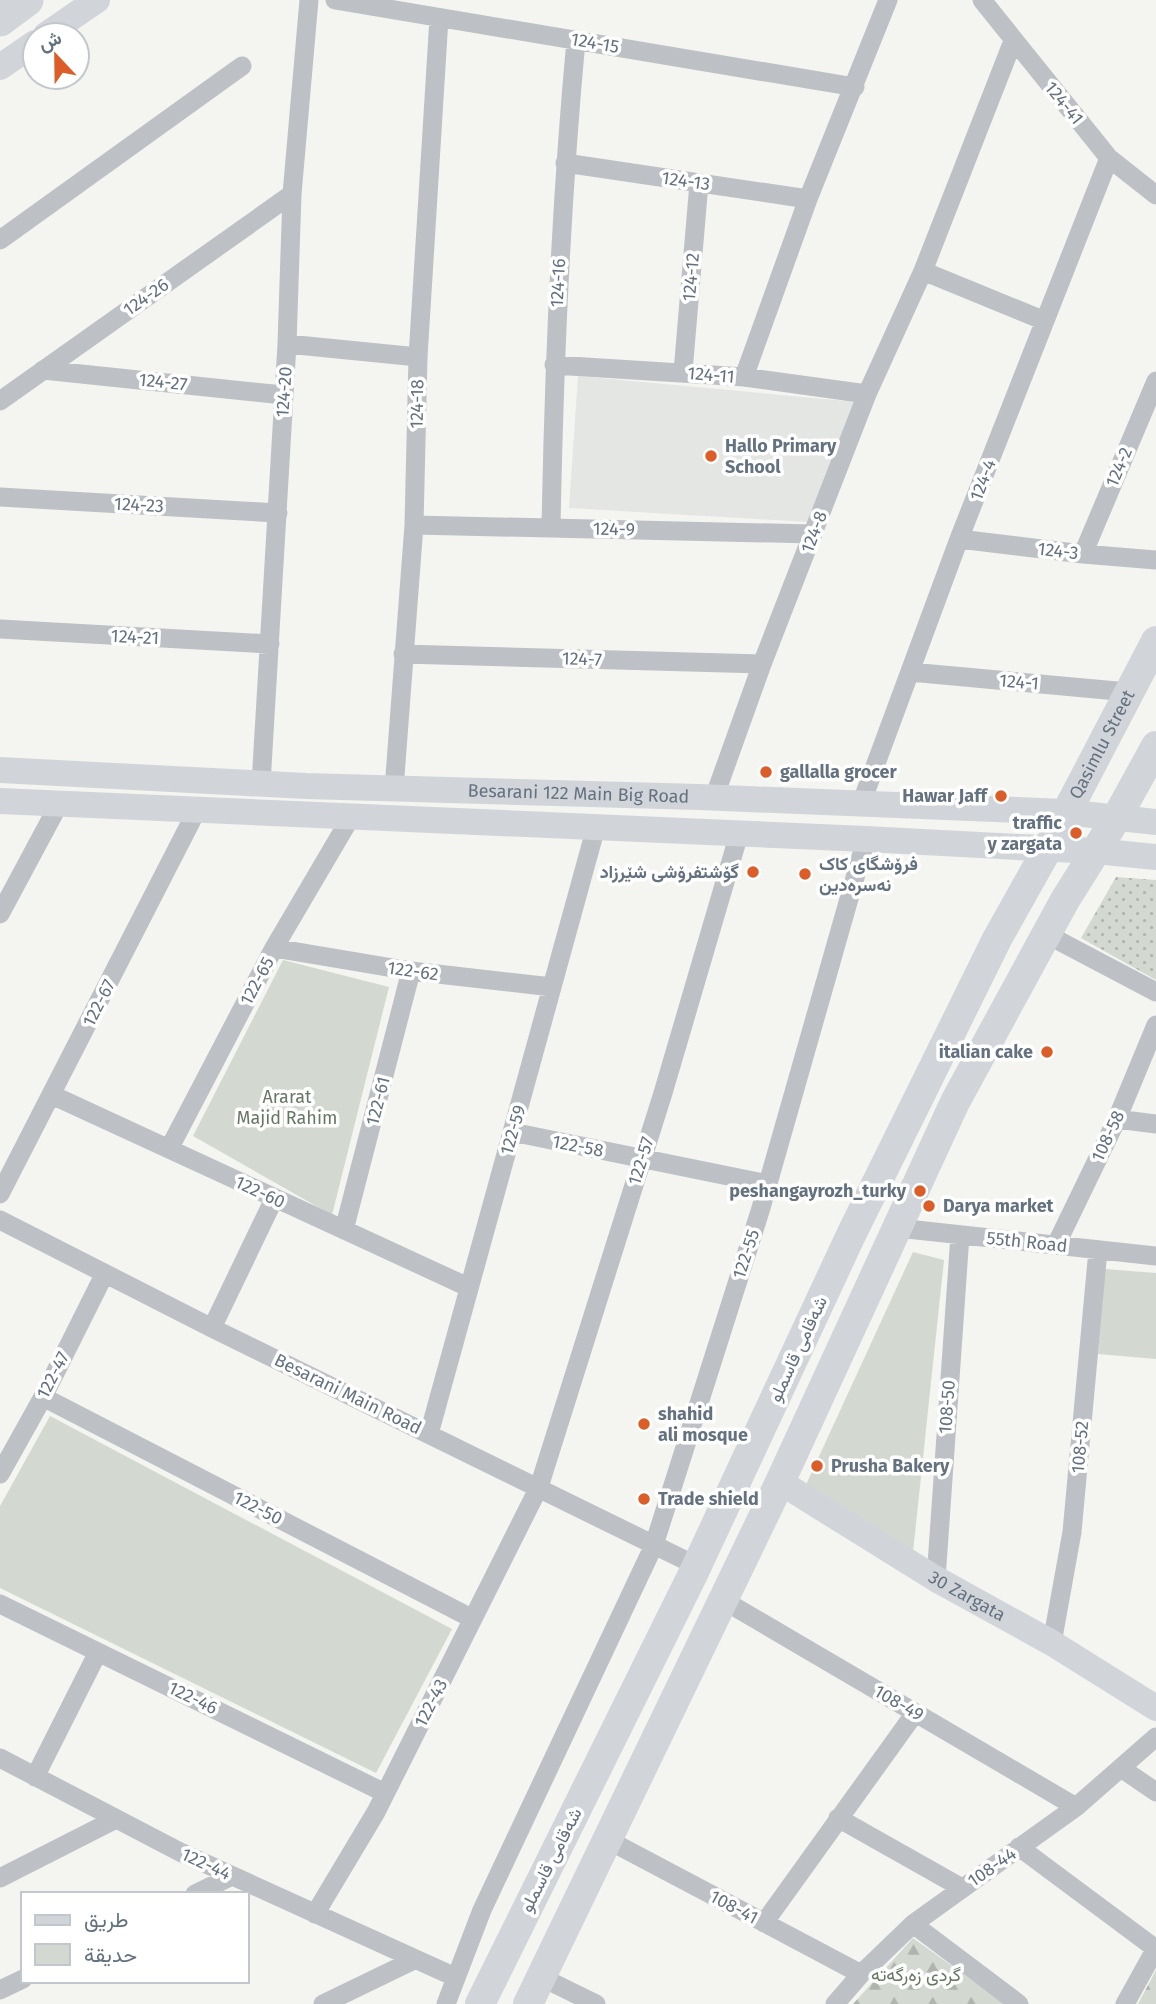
<svg xmlns="http://www.w3.org/2000/svg" width="1156" height="2004" font-family="'Fira Sans',Vazirmatn,sans-serif">
<defs>
<pattern id="forest-firs" width="22" height="20" patternUnits="userSpaceOnUse" patternTransform="scale(1.75)"><rect width="22" height="20" fill="#d3d9d0"/><path d="M5 1l3.5 6h-7zM16 11l3.5 6h-7z" fill="#afb4ae"/></pattern>
<pattern id="garden-dots" width="8" height="8" patternUnits="userSpaceOnUse" patternTransform="scale(1.75)"><rect width="8" height="8" fill="#d3d9d0"/><path d="M2 2h.1M6 6h.1" fill="none" stroke="#afb4ae" stroke-width="1.8" stroke-linecap="round"/></pattern>
</defs>
<rect width="100%" height="100%" fill="#f4f4f0"/>
<path fill="#e4e6e4" d="M578 376 868 403 826 523 569 508Z"/>
<path fill="url(#forest-firs)" d="M913 1938 1005 2004H853Z
M1156 1970V2004H1138Z"/>
<path fill="#d3d9d0" d="M283 960 389 987 332 1215 193 1136Z
M913 1252 944 1260 913 1552 804 1489Z
M1105 1269 1156 1273V1359L1098 1354Z
M50 1416 452 1629 376 1773 0 1588V1506Z"/>
<path fill="url(#garden-dots)" d="M1116 877 1156 880V980L1081 938Z"/>
<g fill="none" stroke-linecap="round" stroke-linejoin="round">
<path stroke="#bdc0c4" stroke-width="19" d="M335 0 855 87
M982 0 1109 158 1156 195
M565 163 808 199
M0 240 242 66
M923 271 1045 321
M287 344 418 357
M554 365 744 377 867 394
M43 370 283 395
M683 372 699 183
M744 377 808 199 888 0
M0 401 292 194
M0 497 278 513
M414 525 813 534
M551 528C554 364 561 202 576 40
M959 539 1083 554 1156 560
M1083 554 1156 381
M0 629 270 644
M403 654 762 664
M910 672 1128 692
M261 784 287 344 292 194 309 0
M394 789 414 525 418 357 439 18
M714 798 762 664 867 394 923 271 1013 41
M861 804 959 539 1109 158
M0 914 59 804
M1046 934 1156 992
M274 948 411 971 552 987
M52 1095 468 1287
M1117 1119 1156 1124
M512 1132 768 1184
M169 1149 274 948 351 817
M0 1194 197 810
M0 1220 212 1328 697 1566
M898 1228 1156 1256
M344 1230 411 971
M1056 1245 1117 1119 1156 1025
M212 1328 274 1199
M43 1397 473 1619
M429 1434 596 827
M0 1474 43 1397 104 1275
M936 1579 960 1235
M723 1600 1076 1807
M0 1604 385 1793
M1052 1643 1072 1532 1098 1250
M0 1758 180 1852 455 1977
M1121 1768 1156 1792
M35 1777 98 1652
M838 1818 962 1888
M608 1840 861 1974
M1019 1847 1156 1949
M0 1878 116 1819
M195 1894 232 1876
M315 1914 376 1812 539 1487 663 1093 739 834
M764 1923 915 1713
M913 1924 1019 2004
M541 1977 596 2004
M0 1990 23 1979
M323 2004 414 1960
M446 2004 482 1910 654 1545 761 1208 866 839
M835 2004 861 1974 913 1924 1076 1807 1156 1737
M1125 2004 1156 1948"/>
<g stroke="#d1d5da" stroke-width="26">
<path d="M46 35 97 0"/>
<path d="M0 67 35 43"/>
<path id="s1" d="M0 770 306 786 699 797 1065 812 1156 822"/>
<path d="M0 801 866 839 1095 851 1156 857"/>
<path id="s2" d="M780 1482 936 1579 1052 1643 1156 1708"/>
</g>
<g stroke="#d1d5da" stroke-width="30">
<path id="s3" d="M480 2004 694 1572 851 1235 997 939 1048 848 1156 641"/>
<path d="M528 2004 780 1482 955 1102 1065 900 1117 817 1156 746"/>
</g>
<path stroke="#d1d5da" stroke-width="33" d="M0 20 27 0"/>
</g>
<g fill="#db5e29" stroke="#fff" stroke-width="2.5">
<circle cx="711" cy="456" r="7"/>
<circle cx="766" cy="772" r="7"/>
<circle cx="1001" cy="796" r="7"/>
<circle cx="1076" cy="833" r="7"/>
<circle cx="753" cy="872" r="7"/>
<circle cx="805" cy="874" r="7"/>
<circle cx="1047" cy="1052" r="7"/>
<circle cx="920" cy="1191" r="7"/>
<circle cx="929" cy="1206" r="7"/>
<circle cx="644" cy="1424" r="7"/>
<circle cx="817" cy="1466" r="7"/>
<circle cx="644" cy="1499" r="7"/>
</g>
<g text-anchor="middle" dominant-baseline="central" stroke-width="7" stroke-linejoin="round" paint-order="stroke">
<g font-size="18" fill="#647280" stroke="#fff">
<text transform="translate(595 43) rotate(10)">124-15</text>
<text transform="translate(1064 103) rotate(51)">124-41</text>
<text transform="translate(686 181) rotate(8)">124-13</text>
<text transform="translate(691 277) rotate(-85)">124-12</text>
<text transform="translate(558 283) rotate(-87)">124-16</text>
<text transform="translate(146 297) rotate(-35)">124-26</text>
<text transform="translate(711 375) rotate(5)">124-11</text>
<text transform="translate(163 382) rotate(6)">124-27</text>
<text transform="translate(284 392) rotate(-86)">124-20</text>
<text transform="translate(417 404) rotate(-89)">124-18</text>
<text transform="translate(1119 467) rotate(-67)">124-2</text>
<text transform="translate(983 480) rotate(-69)">124-4</text>
<text transform="translate(139 505) rotate(3)">124-23</text>
<text transform="translate(614 529) rotate(1)">124-9</text>
<text transform="translate(814 532) rotate(-69)">124-8</text>
<text transform="translate(1058 551) rotate(7)">124-3</text>
<text transform="translate(135 637) rotate(3)">124-21</text>
<text transform="translate(582 659) rotate(2)">124-7</text>
<text transform="translate(1019 682) rotate(5)">124-1</text>
<text stroke="none"><textPath href="#s3" startOffset="1405">Qasimlu Street</textPath></text>
<text stroke="none"><textPath href="#s1" startOffset="579">Besarani 122 Main Big Road</textPath></text>
<text transform="translate(413 971) rotate(8)">122-62</text>
<text transform="translate(257 981) rotate(-62)">122-65</text>
<text transform="translate(99 1003) rotate(-63)">122-67</text>
<text transform="translate(378 1101) rotate(-76)">122-61</text>
<text transform="translate(513 1130) rotate(-74)">122-59</text>
<text transform="translate(1108 1136) rotate(-65)">108-58</text>
<text transform="translate(578 1146) rotate(11)">122-58</text>
<text transform="translate(641 1161) rotate(-73)">122-57</text>
<text transform="translate(260 1192) rotate(25)">122-60</text>
<text transform="translate(1027 1242) rotate(6)">55th Road</text>
<text transform="translate(746 1254) rotate(-72)">122-55</text>
<text transform="translate(798 1349) rotate(-65)">شەقامی قاسملو</text>
<text transform="translate(53 1375) rotate(-63)">122-47</text>
<text transform="translate(348 1394) rotate(26)">Besarani Main Road</text>
<text transform="translate(947 1407) rotate(-86)">108-50</text>
<text transform="translate(1080 1447) rotate(-85)">108-52</text>
<text transform="translate(258 1508) rotate(27)">122-50</text>
<text stroke="none"><textPath href="#s2" startOffset="219">30 Zargata</textPath></text>
<text transform="translate(193 1698) rotate(26)">122-46</text>
<text transform="translate(431 1703) rotate(-63)">122-43</text>
<text transform="translate(899 1703) rotate(30)">108-49</text>
<text transform="translate(551 1860) rotate(-63)">شەقامی قاسملو</text>
<text transform="translate(206 1864) rotate(25)">122-44</text>
<text transform="translate(992 1867) rotate(-35)">108-44</text>
<text transform="translate(734 1907) rotate(28)">108-41</text>
</g>
<g font-size="18" font-weight="bold" fill="#647280" stroke="#fff" text-anchor="start">
<text x="725" y="446">Hallo Primary<tspan x="725" dy="21">School</tspan></text>
<text x="780" y="772">gallalla grocer</text>
<text x="987" y="796" text-anchor="end">Hawar Jaff</text>
<text x="1062" y="823" text-anchor="end">traffic<tspan x="1062" dy="21">y zargata</tspan></text>
<text x="819" y="864">فرۆشگای کاک<tspan x="819" dy="21">نەسرەدین</tspan></text>
<text x="739" y="872" text-anchor="end">گۆشتفرۆشی شێرزاد</text>
<text x="1033" y="1052" text-anchor="end">italian cake</text>
<text x="906" y="1191" text-anchor="end">peshangayrozh_turky</text>
<text x="943" y="1206">Darya market</text>
<text x="658" y="1414">shahid<tspan x="658" dy="21">ali mosque</tspan></text>
<text x="831" y="1466">Prusha Bakery</text>
<text x="658" y="1499">Trade shield</text>
</g>
<g font-size="18" fill="#667863" stroke="#fff">
<text x="287" y="1097">Ararat<tspan x="287" dy="21">Majid Rahim</tspan></text>
<text x="916" y="1975">گردی زەرگەتە</text>
</g>
</g>
<rect x="21" y="1892" width="228" height="91" fill="#ffffff" stroke="#c1c7cc" stroke-width="2"/>
<rect x="35" y="1915" width="35" height="10" fill="#d1d5da" stroke="#c1c7cc" stroke-width="2"/>
<text x="84" y="1927" font-size="21" fill="#647280">طريق</text>
<rect x="35" y="1944" width="35" height="21" fill="#d3d9d0" stroke="#c1c7cc" stroke-width="2"/>
<text x="84" y="1962" font-size="21" fill="#647280">حديقة</text>
<g transform="translate(56 56) rotate(338)"><circle r="33" fill="#ffffff" stroke="#c1c7cc" stroke-width="2"/>
<path d="M0-5L12 26L0 18L-12 26Z" fill="#db5e29"/>
<text y="-10" font-size="19" font-weight="bold" text-anchor="middle" fill="#647280">ش</text>
</g>
</svg>
